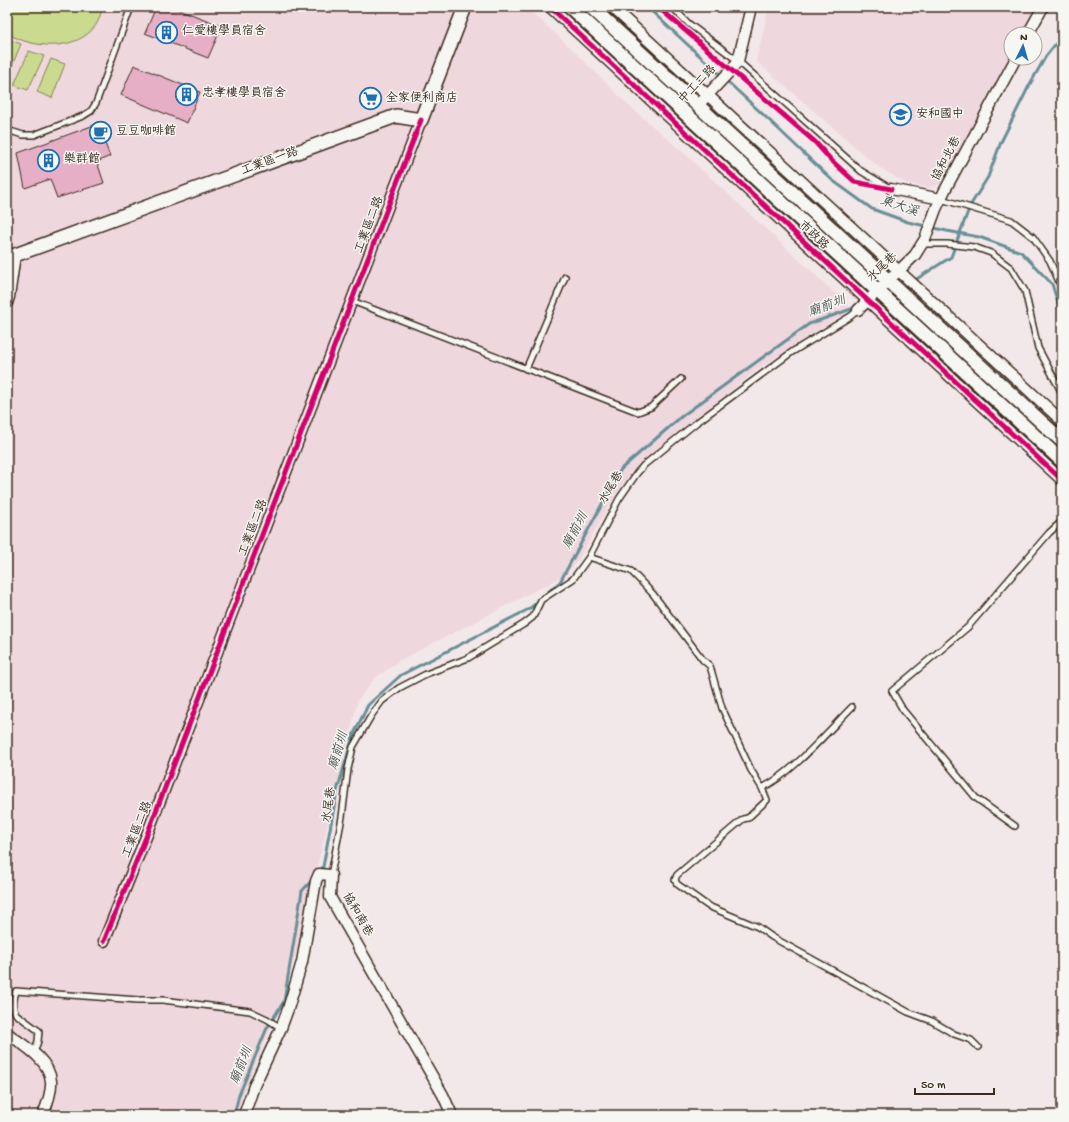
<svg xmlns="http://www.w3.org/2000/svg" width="1069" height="1122" font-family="'Gochi Hand','LXGW WenKai TC',sans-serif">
<rect width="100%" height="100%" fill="#f3e8e9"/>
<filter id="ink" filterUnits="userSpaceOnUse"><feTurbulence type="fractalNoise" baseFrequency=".025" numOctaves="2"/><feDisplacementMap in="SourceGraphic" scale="8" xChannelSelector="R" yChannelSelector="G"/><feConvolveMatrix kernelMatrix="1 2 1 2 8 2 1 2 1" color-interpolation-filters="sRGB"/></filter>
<g filter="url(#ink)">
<path fill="#efd7de" d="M7 7H526L571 48 626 103 684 153 852 309 764 365 669 439 640 465 630 475 611 502 579 559 567 574 399 661 374 679 358 700 296 954 275 1018 243 1093 237 1115H7Z
M769 7H1042L1027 34H1011V58H1014L941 184 928 188 905 183 877 166 756 61Z"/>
<path fill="#cadb8f" stroke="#828256" d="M7 7H103C101 12 99 20 96 25 77 52 32 49 7 33Z
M8 39 21 44 11 68 7 66Z
M29 51 44 56 28 90 14 85Z
M51 59 65 64 52 98 37 92Z"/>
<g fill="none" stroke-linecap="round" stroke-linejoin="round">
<path stroke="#698f96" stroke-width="3" d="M647 7 770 121 832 180 872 209 908 222 947 231 979 237 1021 252 1052 284 1062 316
M901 289 951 257 970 206 988 177 1001 142 1030 84 1046 56 1062 36
M547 593 560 582 621 469 682 416 809 324 857 307
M319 872 323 867 337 791 353 736 368 705 401 675 529 609 540 600
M234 1115 239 1095 267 1028 284 1001 302 891 313 879"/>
</g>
<path fill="#e6afc6" stroke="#3b2a1e" d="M156 7H173L222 26 208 58 145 33Z
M134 65 200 92 187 123 121 95Z
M97 124 110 156 97 162 104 183 57 198 50 179 25 188 18 153Z"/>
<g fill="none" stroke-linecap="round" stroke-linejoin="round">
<defs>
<path id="service" d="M672 7 689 24 738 61 861 171 891 189
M7 130 23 135H34L83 116 91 111 96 103 131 7
M941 199 1011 220 1033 237 1050 261 1062 289
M922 244H947L974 247 991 253 1011 268 1025 291 1038 348 1062 393
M352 301 638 412 651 407 681 379
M526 369 565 277
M589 557 631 571 653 594 703 660 710 666 722 708 751 770 762 788 767 800 748 818 743 819 677 875 675 880 677 884 708 906 758 927 772 937 908 1012 932 1021 954 1034 971 1040 978 1047
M762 788C792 774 828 731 852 707
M1015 826 976 798 903 710 892 691 968 627 1049 533 1062 521
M331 875 342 817 348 769 353 747 371 716 382 701 399 688 426 674 468 658 524 624 533 617 541 600 573 579 589 557 619 499 637 473 644 465 696 423 792 352 851 316 858 310
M34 1053 38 1041 39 1031 16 1014C12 1008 14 998 16 991L138 1000H163L250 1011 267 1019 281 1028"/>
<path id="minor" d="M550 7 1062 480
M612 7 1062 421
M1028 34 1043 7
M703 100 732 69 738 61 751 7
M891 189 941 199
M7 303 9 297 15 255
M858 310 915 255 925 239 936 209 945 190 1016 58
M104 941 148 832 421 120
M7 1033C23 1045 49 1059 51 1081 52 1092 47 1105 43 1115
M244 1115 254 1086 281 1028 288 1009 302 962 316 881 319 874 331 875 330 897 443 1095 452 1115"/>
<path id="tertiary" d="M570 7 1062 461
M591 7 1062 441
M7 258 396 116 421 120 465 7"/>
</defs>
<use href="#service" stroke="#3b2a1e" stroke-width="8"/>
<use href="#minor" stroke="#3b2a1e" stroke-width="13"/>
<use href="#tertiary" stroke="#3b2a1e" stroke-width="16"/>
<use href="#service" stroke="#f6f6f2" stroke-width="5"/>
<use href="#minor" stroke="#f6f6f2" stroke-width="10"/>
<use href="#tertiary" stroke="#f6f6f2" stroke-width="13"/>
<defs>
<path id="cycleway" d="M550 7 1062 480
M658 7 815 142 831 160 855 182 891 189
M104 941 148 832 421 120"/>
</defs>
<use href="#cycleway" stroke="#f6f6f2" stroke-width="8"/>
<use href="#cycleway" stroke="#d6006c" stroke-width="5"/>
</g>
</g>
<defs>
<symbol id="building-ring" viewBox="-11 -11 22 22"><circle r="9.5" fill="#f6f6f2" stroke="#1f6fb2" stroke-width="1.5"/><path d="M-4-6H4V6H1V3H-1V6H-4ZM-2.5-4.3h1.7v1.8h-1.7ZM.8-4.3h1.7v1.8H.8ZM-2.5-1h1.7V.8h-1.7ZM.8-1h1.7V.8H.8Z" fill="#1f6fb2"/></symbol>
<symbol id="supermarket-ring" viewBox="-11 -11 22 22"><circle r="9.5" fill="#f6f6f2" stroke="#1f6fb2" stroke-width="1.5"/><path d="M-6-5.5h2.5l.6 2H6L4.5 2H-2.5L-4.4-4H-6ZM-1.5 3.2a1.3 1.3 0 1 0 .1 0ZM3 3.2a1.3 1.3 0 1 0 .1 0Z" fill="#1f6fb2"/></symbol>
<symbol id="school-ring" viewBox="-11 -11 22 22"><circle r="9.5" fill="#f6f6f2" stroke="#1f6fb2" stroke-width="1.5"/><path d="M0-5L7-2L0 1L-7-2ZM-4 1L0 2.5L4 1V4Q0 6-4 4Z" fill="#1f6fb2"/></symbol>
<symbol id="cafe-ring" viewBox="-11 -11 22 22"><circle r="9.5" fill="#f6f6f2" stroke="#1f6fb2" stroke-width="1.5"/><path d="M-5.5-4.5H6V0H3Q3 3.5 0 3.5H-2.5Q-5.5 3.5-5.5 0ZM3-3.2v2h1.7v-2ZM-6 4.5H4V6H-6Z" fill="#1f6fb2"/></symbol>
</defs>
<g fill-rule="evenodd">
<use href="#building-ring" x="154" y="20" width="25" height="25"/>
<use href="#building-ring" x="174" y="82" width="25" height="25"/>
<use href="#supermarket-ring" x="358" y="86" width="25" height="25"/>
<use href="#school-ring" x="888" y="102" width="25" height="25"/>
<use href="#cafe-ring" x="88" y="120" width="25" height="25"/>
<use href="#building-ring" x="36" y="148" width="25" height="25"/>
</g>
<g text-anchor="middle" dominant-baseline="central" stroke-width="3" stroke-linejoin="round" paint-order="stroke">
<g font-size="12" fill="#3b2a1e" stroke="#f6f6f2" text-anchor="start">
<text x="182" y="32">仁愛樓學員宿舍</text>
<text x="202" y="94">忠孝樓學員宿舍</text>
<text x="386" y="99">全家便利商店</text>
<text x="916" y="115">安和國中</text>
<text x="116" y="132">豆豆咖啡館</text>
<text x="64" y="160">樂群館</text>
</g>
<g font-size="12" fill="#3b2a1e" stroke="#f6f6f2">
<text transform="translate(698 85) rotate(-46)">中工二路</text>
<text transform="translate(947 159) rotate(-62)">協和北巷</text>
<text transform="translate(270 162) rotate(-20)">工業區一路</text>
<text transform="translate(370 225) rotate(-69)">工業區二路</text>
<text transform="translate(813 236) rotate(43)">市政路</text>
<text transform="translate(883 268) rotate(-44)">水尾巷</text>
<text transform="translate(612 488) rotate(-59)">水尾巷</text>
<text transform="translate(254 528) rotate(-69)">工業區二路</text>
<text transform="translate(330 805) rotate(-82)">水尾巷</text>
<text transform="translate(138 830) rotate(-68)">工業區二路</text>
<text transform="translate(357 915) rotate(60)">協和南巷</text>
</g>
<g font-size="13" font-style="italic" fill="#4e5450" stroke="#f6f6f2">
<text transform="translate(899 207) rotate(18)">東大溪</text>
<text transform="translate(827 307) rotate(-21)">廟前圳</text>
<text transform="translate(576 531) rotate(-62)">廟前圳</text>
<text transform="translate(339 751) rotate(-73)">廟前圳</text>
<text transform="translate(242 1066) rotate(-69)">廟前圳</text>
</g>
</g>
<rect width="1069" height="1122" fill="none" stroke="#f6f6f2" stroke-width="24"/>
<rect x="12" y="12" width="1045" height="1098" fill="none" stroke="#3b2a1e" stroke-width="1.5" filter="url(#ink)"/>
<g transform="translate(1023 46) rotate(5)"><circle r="19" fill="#f6f6f2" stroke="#aba49d"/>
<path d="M0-3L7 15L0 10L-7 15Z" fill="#1f6fb2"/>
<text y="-6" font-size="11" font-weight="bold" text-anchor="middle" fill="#3b2a1e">N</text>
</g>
<path d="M915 1088v6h79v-6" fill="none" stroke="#3b2a1e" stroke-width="2"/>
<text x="921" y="1088" font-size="12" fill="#3b2a1e" stroke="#f6f6f2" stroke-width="3" paint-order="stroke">50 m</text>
</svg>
